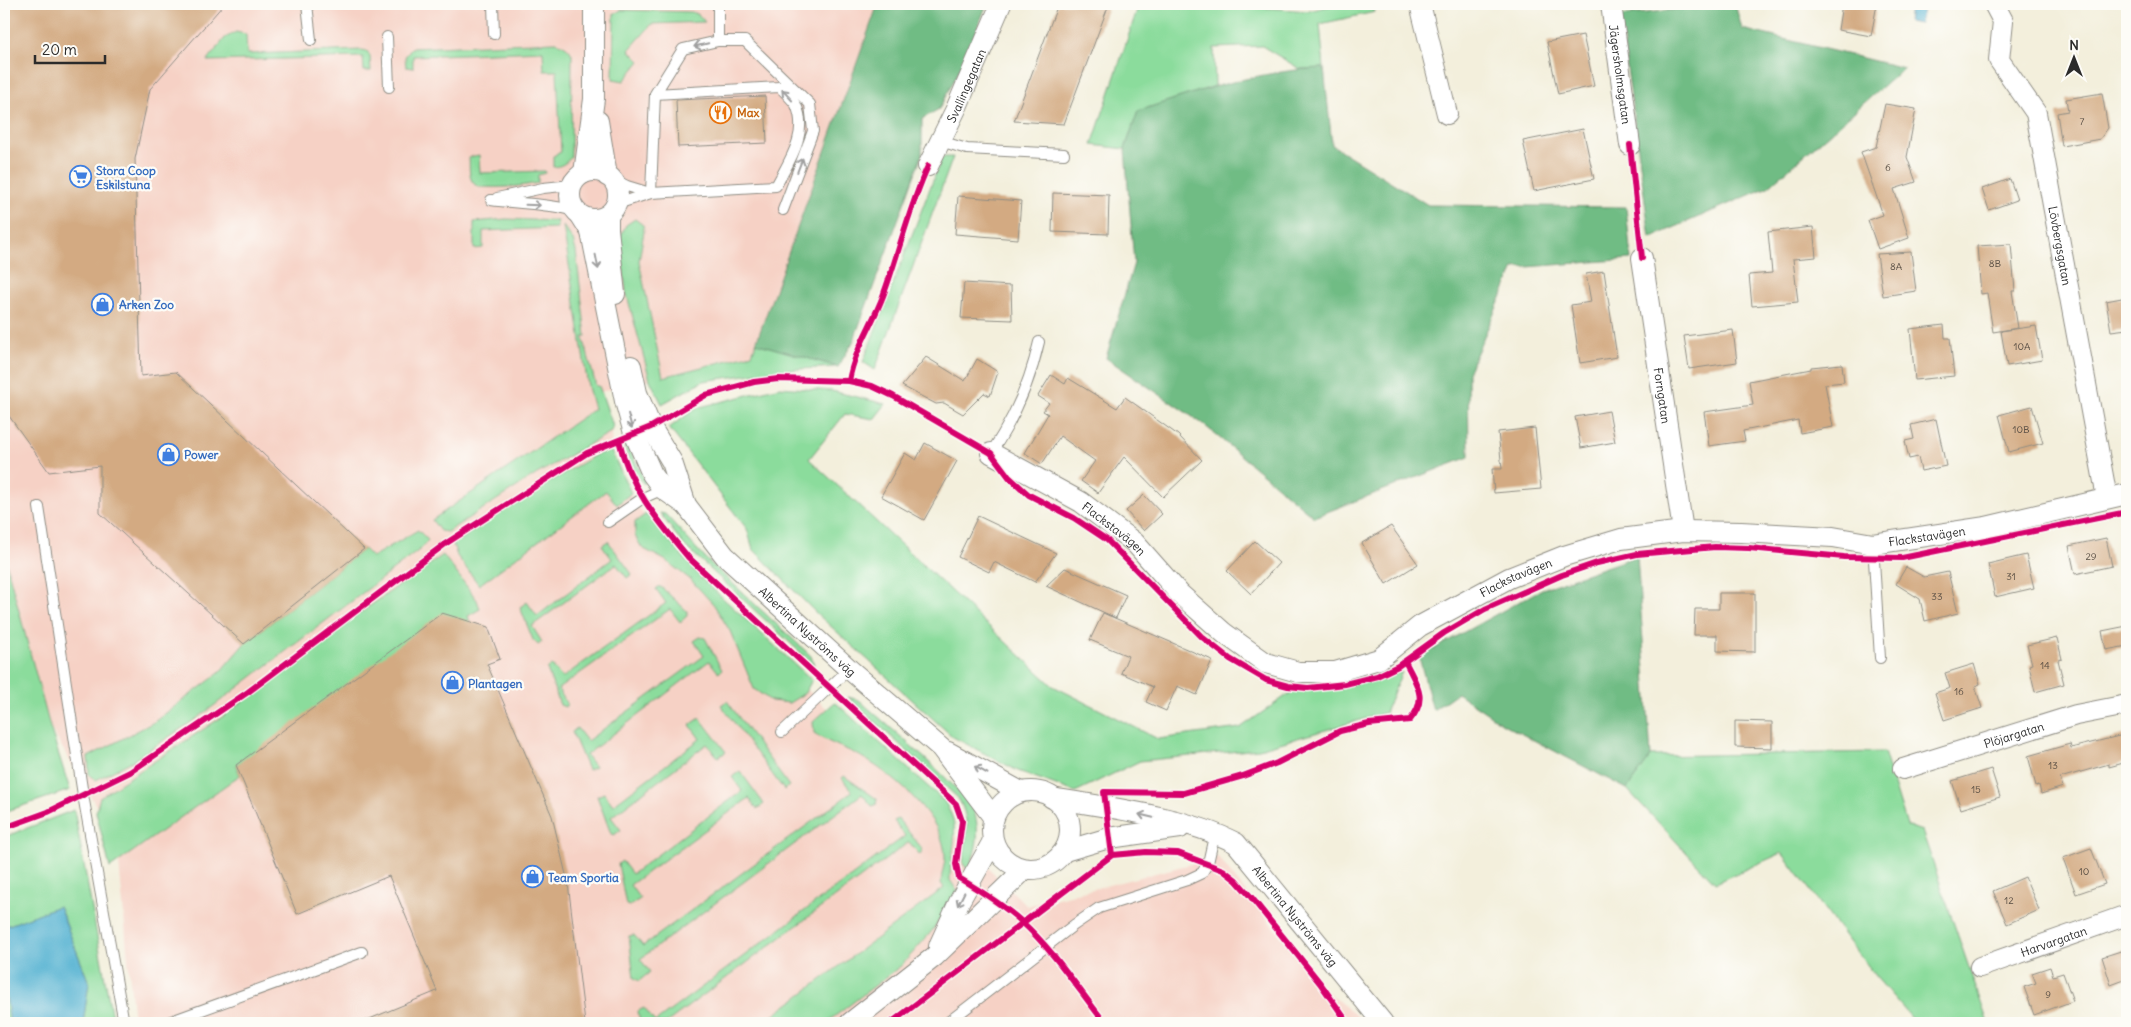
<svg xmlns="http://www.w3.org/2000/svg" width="2131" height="1027" font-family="Delius,sans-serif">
<rect width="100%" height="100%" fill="#fdfcf7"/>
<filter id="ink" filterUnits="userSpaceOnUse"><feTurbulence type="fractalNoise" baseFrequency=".02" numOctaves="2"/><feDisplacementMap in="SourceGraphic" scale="10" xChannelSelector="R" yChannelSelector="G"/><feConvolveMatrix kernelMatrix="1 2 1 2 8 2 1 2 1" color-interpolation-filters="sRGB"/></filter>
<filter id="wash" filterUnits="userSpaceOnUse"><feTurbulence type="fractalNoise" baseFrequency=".0096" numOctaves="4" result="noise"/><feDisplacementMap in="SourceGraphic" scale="20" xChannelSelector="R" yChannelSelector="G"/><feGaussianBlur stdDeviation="1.12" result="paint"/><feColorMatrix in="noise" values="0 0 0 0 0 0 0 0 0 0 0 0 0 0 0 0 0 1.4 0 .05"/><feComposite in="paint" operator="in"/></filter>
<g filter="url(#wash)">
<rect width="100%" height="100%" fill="#f3efdc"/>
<path fill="#f6d1c5" d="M4 4H878L752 354 600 392 613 426 609 460 638 507 677 561 1027 906 1218 857 1321 987 1366 1023H134L117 841 50 727 4 555Z"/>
<path fill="#8bdc9c" stroke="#5b8464" d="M1139 4H1211L1309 11 1338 4H1373L1375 12 1320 24 1324 68 1300 69 1262 46 1214 48 1215 86 1138 111 1125 149 1092 145Z
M621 10 692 12 699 15 705 22 652 24 629 50 640 61 624 81 613 79 614 14Z
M236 32 246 34 247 54 362 50 367 51 370 56 371 71H364L363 57 207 61 225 38Z
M556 42C563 44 570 48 572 55L571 157C567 163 560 167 553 167V156L561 152 557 71H544L543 51 413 56V68L406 67 405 57 411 48Z
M479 155 480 173 545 171V173L538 175V183C518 187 500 188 479 187 467 182 470 168 469 157Z
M942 157H953L875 370 863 362Z
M506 219 557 221V228L483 231V248L474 249V222Z
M635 219 643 225 644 231 639 261 663 377 752 354 756 343 838 367 781 370 703 381 662 404 650 380 626 292 620 237 626 225Z
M563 226 573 240 576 251 586 336 583 337 596 386H599L613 426 611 432 537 474 447 532 440 531 432 520 594 409 588 387Z
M780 387 832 391 886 404 874 419 845 414 809 459 1053 686 1158 739 1240 728 1293 691 1402 672 1385 713 1259 749 1140 761 1075 792 1018 771 953 737 815 612 753 549 747 529 669 428 696 408Z
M627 444 645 481 644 484 633 473 624 446Z
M611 451 631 493 617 505 606 491 479 585 457 556 453 544 525 496 597 454Z
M660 513 665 514 705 558 811 656 814 665 682 543Z
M646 514 702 579 812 680 805 693 789 703 771 701 754 689 730 631 714 605 691 580 665 560 642 548 635 536V522Z
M418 530 428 540 422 548 199 717 134 760 96 780 89 775 88 757 154 722 218 674 244 644 364 549 372 557Z
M608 541 632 574 627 578 616 564 532 626 542 642 538 645 533 640 520 607 527 602 537 616 612 559 602 545Z
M4 555 50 727 70 790 4 812Z
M443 555 477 600 480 609 468 616 470 622 236 765 240 775 110 868 96 812 100 797 222 717 358 614Z
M658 587H661L687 611V616L680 622 670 609 558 689 568 705 565 707 560 705 547 669 552 665 562 678 666 603 656 589Z
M700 637 705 638 722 670 719 673 709 661 586 755 595 767 588 770 572 732 577 728 587 741 704 656 694 641Z
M848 697 859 700C879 718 967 792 974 811 981 834 976 850 969 871L963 864C965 839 972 822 958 798Z
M727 701 789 786 784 790 721 705Z
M835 702 945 802C963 830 950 850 950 880L958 892 932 931 902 965 826 1023H763L944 888 941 883C941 874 945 865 945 857 945 819 895 777 865 759 849 749 829 744 814 733L813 722Z
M700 718 726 752 718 757 707 744 611 817 621 830 614 835 611 834 597 796 604 793 613 805 700 739 690 725Z
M1884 752 1907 826 1922 831 1988 1023H1916L1875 976 1782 853 1715 883 1627 789 1651 756Z
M740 771 764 804 757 809 749 798 630 885 640 899 629 906 626 905 618 864 622 861 632 874 742 791 732 777Z
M844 776 877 799 876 805 872 806 862 794 640 959 650 972 639 981 634 978 629 936 634 935 643 946 852 792 842 778Z
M74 810 113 1023H83L89 983 59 906 4 927V837Z
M898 819 921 847 922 851 920 855 909 842 666 1023H640L638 1011 644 1008 655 1022 905 836 894 821Z
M4 982 10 1023H4Z"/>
<path fill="#70bc84" stroke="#4e7458" d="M878 4H987L965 59 939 109 922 119V155L853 342 838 367 756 343Z
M1723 4H1735L1742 29 1904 68 1768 187 1650 238 1620 16Z
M1324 68 1332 145 1428 205 1626 207 1631 259 1514 268 1468 373 1469 457 1314 517 1203 424 1106 358 1134 263 1125 149 1138 111C1199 91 1260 70 1324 68Z
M1637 556 1651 756 1627 789 1503 724 1457 693 1433 710 1419 657 1542 589Z"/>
<path fill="#54b2d2" stroke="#406e7e" d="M1906 4H1924L1920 24 1908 22 1910 8 1906 7Z
M59 906 89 983 83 1023H10L4 982V927Z"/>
<g id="blocks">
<path fill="#d3aa82" d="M4 4H224L150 89 135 159 141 376 176 372 364 549 244 644 100 513V466L49 472 4 409Z
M1058 4H1109L1064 124 1014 121Z
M1842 4H1877L1871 36 1838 30Z
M1583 35 1594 86 1558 94 1547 42Z
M2102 93 2108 128 2100 139 2062 146 2057 113 2068 111 2066 99Z
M765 96 767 143 678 147 676 100Z
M1885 104 1916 109 1907 157 1916 182 1894 189 1909 238 1878 249 1868 220 1883 215 1861 152 1876 147Z
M1583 129 1594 179 1534 191 1523 141Z
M2010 179 2017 200 1989 210 1982 189Z
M1053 193 1109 195 1108 234 1052 232Z
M958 196 1021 201 1018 239 955 234Z
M1813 227 1816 257 1793 259 1798 302 1752 306 1749 275 1772 273 1768 232Z
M2011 244 2015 291H2012L2018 328 1993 332 1987 293 1981 294 1977 246Z
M1911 252 1916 291 1883 296 1877 254Z
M1604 271 1617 357 1580 363 1571 305 1591 302 1586 274Z
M964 283 1011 286 1012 320 961 318Z
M2127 297V329L2111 331 2106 301Z
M1944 325 1945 338H1950L1954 376 1915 380 1910 329Z
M2036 326 2042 360 2007 366 2001 331Z
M1733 330 1737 362 1689 369 1684 336Z
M926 357 965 381 977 359 998 372 990 396 984 393 963 414 944 403 936 404 902 386Z
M1842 364 1844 382 1825 384 1833 427 1800 433 1798 420 1743 431 1745 441 1709 446 1704 412 1753 405 1749 381 1811 369V367Z
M1051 375 1065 384 1068 378 1117 408 1125 397 1178 435 1202 460 1163 497 1124 457 1098 493 1081 481 1095 461 1060 436 1042 464 1025 453 1048 414 1043 411 1049 403 1038 396Z
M2032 406 2043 443 2009 452 1999 415Z
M1609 411 1615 442 1581 448 1575 417Z
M1936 419 1946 466 1921 471 1918 457 1909 459 1905 441 1914 439 1911 425Z
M1535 428 1541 489 1494 493 1492 469H1502L1498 432Z
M925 443 957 461 924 520 881 496 905 453 916 460Z
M1144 495 1162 514 1144 531 1126 511Z
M978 516 1056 553 1035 582 994 562 989 572 958 557Z
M1391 526 1418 564 1386 584 1362 543Z
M2106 538 2112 566 2075 574 2069 546Z
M1255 541 1279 563 1251 594 1227 571Z
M2026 555 2034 588 1995 597 1988 564Z
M1906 567 1924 577 1948 572 1958 613 1925 621 1920 599 1896 584Z
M1065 568 1126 595 1116 618 1046 586Z
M1719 593H1755V652L1717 651V635H1694L1695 609H1719Z
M442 613 488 627 500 659 487 664 552 816 568 883 585 1023H360L437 991 389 876 297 914 236 765Z
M1103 613 1212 660 1197 695 1177 686 1166 711 1146 702 1153 687 1121 673 1128 656 1090 640Z
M2127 626V646L2106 650 2102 631Z
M2057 638 2062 659 2058 660 2064 684 2035 692 2029 665 2032 664 2027 645Z
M1974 664 1980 684 1975 686 1982 708 1944 720 1935 693 1950 688 1945 673Z
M1735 721 1772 722V748L1735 747Z
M2127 734V762L2109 767V764L2060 778 2063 787 2041 794 2039 785 2036 786 2028 756 2070 744 2071 748Z
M1991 769 2000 797 1961 809 1952 781Z
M2091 848 2105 884 2076 894 2063 858Z
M2025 877 2039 910 2007 924 1993 891Z
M2127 949V979L2111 985 2102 957Z
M2050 967 2053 976 2063 973 2073 1001 2034 1015 2024 987 2036 983 2032 973Z"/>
</g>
</g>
<g filter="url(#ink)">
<use href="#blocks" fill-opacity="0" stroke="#8f8d84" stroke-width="1"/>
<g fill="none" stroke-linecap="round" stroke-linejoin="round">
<defs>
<path id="lane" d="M307 4 311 40
M493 4 494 34
M718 4V41
M387 37 389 87
M940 141 967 149 1064 154
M613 179 627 186 650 193
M651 193 655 94 683 49 718 41H745L810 104 813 131 783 210
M497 198 543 188 572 185
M491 200C519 204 548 203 575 211
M617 204 651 193 776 186C789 161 809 134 796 105 792 99 785 93 780 87L655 94
M991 453C1014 419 1030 382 1039 342
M39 507 83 795 124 1023
M608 522 643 498 663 489
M1873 544 1880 658
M782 732 849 669
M166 1023 362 952
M947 1023 1074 925 1099 908 1187 880 1202 873 1208 863 1215 832"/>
<g id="street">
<path d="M1420 4 1447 114"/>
<path id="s1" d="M1611 4 1630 145"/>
<path id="s2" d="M1994 4 2003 21 1999 60 2036 113 2107 498"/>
<path d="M598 121 607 176"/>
<path id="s3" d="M928 166 956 109 1001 4"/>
<circle cx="594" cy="195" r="24"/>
<path d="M584 173 594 99V4"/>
<path d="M608 215V229L615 294"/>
<path id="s4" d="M581 216 591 232 625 401 634 433 652 474 663 489 686 505 725 556 849 669 941 748 993 817"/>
<path id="s5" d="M1642 258 1683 531"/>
<path d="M631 366 637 393 651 427 672 462 686 505"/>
<path id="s6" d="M991 453 1081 502 1135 543 1180 594 1224 633 1266 663 1298 672H1335L1379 659 1420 626 1509 578 1564 556 1621 539 1683 531 1741 532 1833 537 1873 544 1986 527 2127 494"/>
<path d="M948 752 1021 792"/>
<path id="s7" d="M1903 769 2076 715 2127 705"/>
<circle cx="1031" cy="830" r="39"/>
<path id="s8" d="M1052 798C1110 808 1183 816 1236 843L1383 1023"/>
<path d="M1065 851 1109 838 1180 828"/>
<path d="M939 946 960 900 993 841"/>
<path id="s9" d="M1980 967 2127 915"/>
<path d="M850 1023 934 957 1025 869"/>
</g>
</defs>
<use href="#lane" stroke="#8f8d84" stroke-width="12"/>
<use href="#street" stroke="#8f8d84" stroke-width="22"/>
<use href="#lane" stroke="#fff" stroke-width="10"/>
<use href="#street" stroke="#fff" stroke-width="20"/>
<defs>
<path id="cycleway" d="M1630 145 1642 258
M849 381C854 351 872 325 883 296 899 253 909 207 928 166
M619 440C629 487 658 521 688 557L956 804 962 821 956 864 959 878C981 891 1003 905 1022 922 1054 951 1078 989 1105 1023
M4 828 48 812 130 772 248 692 445 544 587 453 651 427 706 395 754 382 778 379 849 381 872 386 893 396 991 453 1009 477 1029 495 1074 518 1107 540 1202 637 1230 659 1266 680 1288 686 1308 688 1345 684 1377 676 1398 666 1444 633 1485 609 1562 575 1597 563 1637 554 1715 547 1749 548 1844 557 1902 558 2127 512
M1112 855 1104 792 1184 793 1243 776 1277 763 1340 731 1369 724 1410 720C1429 698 1416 684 1405 661
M891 1023 1112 855 1146 852 1178 853 1223 870 1236 880 1251 897 1320 983 1348 1023"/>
</defs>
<use href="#cycleway" stroke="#fdfcf7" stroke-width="9"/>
<use href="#cycleway" stroke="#d6006c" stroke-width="6"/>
</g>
<defs><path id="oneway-shaft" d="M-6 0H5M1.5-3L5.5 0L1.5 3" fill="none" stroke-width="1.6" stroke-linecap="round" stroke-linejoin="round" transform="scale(1.25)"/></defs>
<g stroke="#a0a0a0">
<use href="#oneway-shaft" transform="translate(701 45) rotate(167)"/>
<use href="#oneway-shaft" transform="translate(787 95) rotate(-133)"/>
<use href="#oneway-shaft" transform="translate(800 165) rotate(-69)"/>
<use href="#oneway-shaft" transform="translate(533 205) rotate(2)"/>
<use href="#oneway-shaft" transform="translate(597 262) rotate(79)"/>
<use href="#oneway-shaft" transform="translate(630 421) rotate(75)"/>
<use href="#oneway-shaft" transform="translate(981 770) rotate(-151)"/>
<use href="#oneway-shaft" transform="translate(1146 816) rotate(-167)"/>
<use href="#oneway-shaft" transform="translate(961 899) rotate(117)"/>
</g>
</g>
<defs>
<symbol id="restaurant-ring" viewBox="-11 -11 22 22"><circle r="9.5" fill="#fdfcf7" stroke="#e8710a" stroke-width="1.5"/><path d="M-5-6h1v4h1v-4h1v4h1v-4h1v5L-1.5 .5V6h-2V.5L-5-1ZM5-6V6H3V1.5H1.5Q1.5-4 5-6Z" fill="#e8710a"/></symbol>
<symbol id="supermarket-ring" viewBox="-11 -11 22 22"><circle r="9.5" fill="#fdfcf7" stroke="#3f7fe0" stroke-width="1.5"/><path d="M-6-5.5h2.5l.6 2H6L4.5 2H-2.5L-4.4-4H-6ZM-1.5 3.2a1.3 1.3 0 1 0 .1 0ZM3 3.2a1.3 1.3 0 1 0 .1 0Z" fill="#3f7fe0"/></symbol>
<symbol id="shop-ring" viewBox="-11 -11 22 22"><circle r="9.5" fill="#fdfcf7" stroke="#3f7fe0" stroke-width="1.5"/><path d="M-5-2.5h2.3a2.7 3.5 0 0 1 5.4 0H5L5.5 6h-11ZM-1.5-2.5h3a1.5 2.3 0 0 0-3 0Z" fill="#3f7fe0"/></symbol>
</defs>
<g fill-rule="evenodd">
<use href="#restaurant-ring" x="708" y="100" width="25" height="25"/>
<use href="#supermarket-ring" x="68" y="164" width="25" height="25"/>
<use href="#shop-ring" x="90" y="292" width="25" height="25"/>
<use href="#shop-ring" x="156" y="442" width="25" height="25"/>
<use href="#shop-ring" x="440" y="670" width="25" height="25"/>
<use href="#shop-ring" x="520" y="864" width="25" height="25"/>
</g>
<g text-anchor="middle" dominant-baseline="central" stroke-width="4.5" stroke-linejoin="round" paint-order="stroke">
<g font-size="10" fill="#554b41">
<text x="2082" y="121">7</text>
<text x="1888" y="167">6</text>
<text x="1995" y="263">8B</text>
<text x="1896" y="266">8A</text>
<text x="2022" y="346">10A</text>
<text x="2021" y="429">10B</text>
<text x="2091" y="556">29</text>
<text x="2011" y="576">31</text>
<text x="1937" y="596">33</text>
<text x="2045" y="665">14</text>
<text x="1959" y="691">16</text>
<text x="2053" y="765">13</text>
<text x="1976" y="789">15</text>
<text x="2084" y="871">10</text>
<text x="2009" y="900">12</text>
<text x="2048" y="994">9</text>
</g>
<g font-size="12" fill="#2b2b2b" stroke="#fdfcf7">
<text stroke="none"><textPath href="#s1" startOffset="71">Jägersholmsgatan</textPath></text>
<text stroke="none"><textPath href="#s3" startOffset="89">Svallingegatan</textPath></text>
<text stroke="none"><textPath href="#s2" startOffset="258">Lövbergsgatan</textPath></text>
<text stroke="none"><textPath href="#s5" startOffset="139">Forngatan</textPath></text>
<text stroke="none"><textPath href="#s6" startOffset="145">Flackstavägen</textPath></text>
<text stroke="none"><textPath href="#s6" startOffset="1045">Flackstavägen</textPath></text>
<text stroke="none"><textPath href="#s6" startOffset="625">Flackstavägen</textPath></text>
<text stroke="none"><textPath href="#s4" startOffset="492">Albertina Nyströms väg</textPath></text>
<text stroke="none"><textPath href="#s7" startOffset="116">Plöjargatan</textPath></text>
<text stroke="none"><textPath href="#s8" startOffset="284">Albertina Nyströms väg</textPath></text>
<text stroke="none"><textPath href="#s9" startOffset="78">Harvargatan</textPath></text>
</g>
<g font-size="12" font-weight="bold" fill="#c56008" stroke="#fdfcf7" text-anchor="start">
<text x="737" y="112">Max</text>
</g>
<g font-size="12" font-weight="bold" fill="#366cbe" stroke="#fdfcf7" text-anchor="start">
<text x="96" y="170">Stora Coop<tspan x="96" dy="14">Eskilstuna</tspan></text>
<text x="119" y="304">Arken Zoo</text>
<text x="184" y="454">Power</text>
<text x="468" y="683">Plantagen</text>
<text x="548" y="877">Team Sportia</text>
</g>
</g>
<rect width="2131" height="1027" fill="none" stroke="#fdfcf7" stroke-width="20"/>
<g transform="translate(2074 58)" stroke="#fdfcf7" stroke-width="4" paint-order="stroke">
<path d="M0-4L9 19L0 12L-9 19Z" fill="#2b2b2b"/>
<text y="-8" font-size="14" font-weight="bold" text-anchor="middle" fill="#2b2b2b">N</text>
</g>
<path d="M35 55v8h70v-8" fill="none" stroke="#2b2b2b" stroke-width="2.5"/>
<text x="42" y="55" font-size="15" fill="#2b2b2b" stroke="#fdfcf7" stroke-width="4" paint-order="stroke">20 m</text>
</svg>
